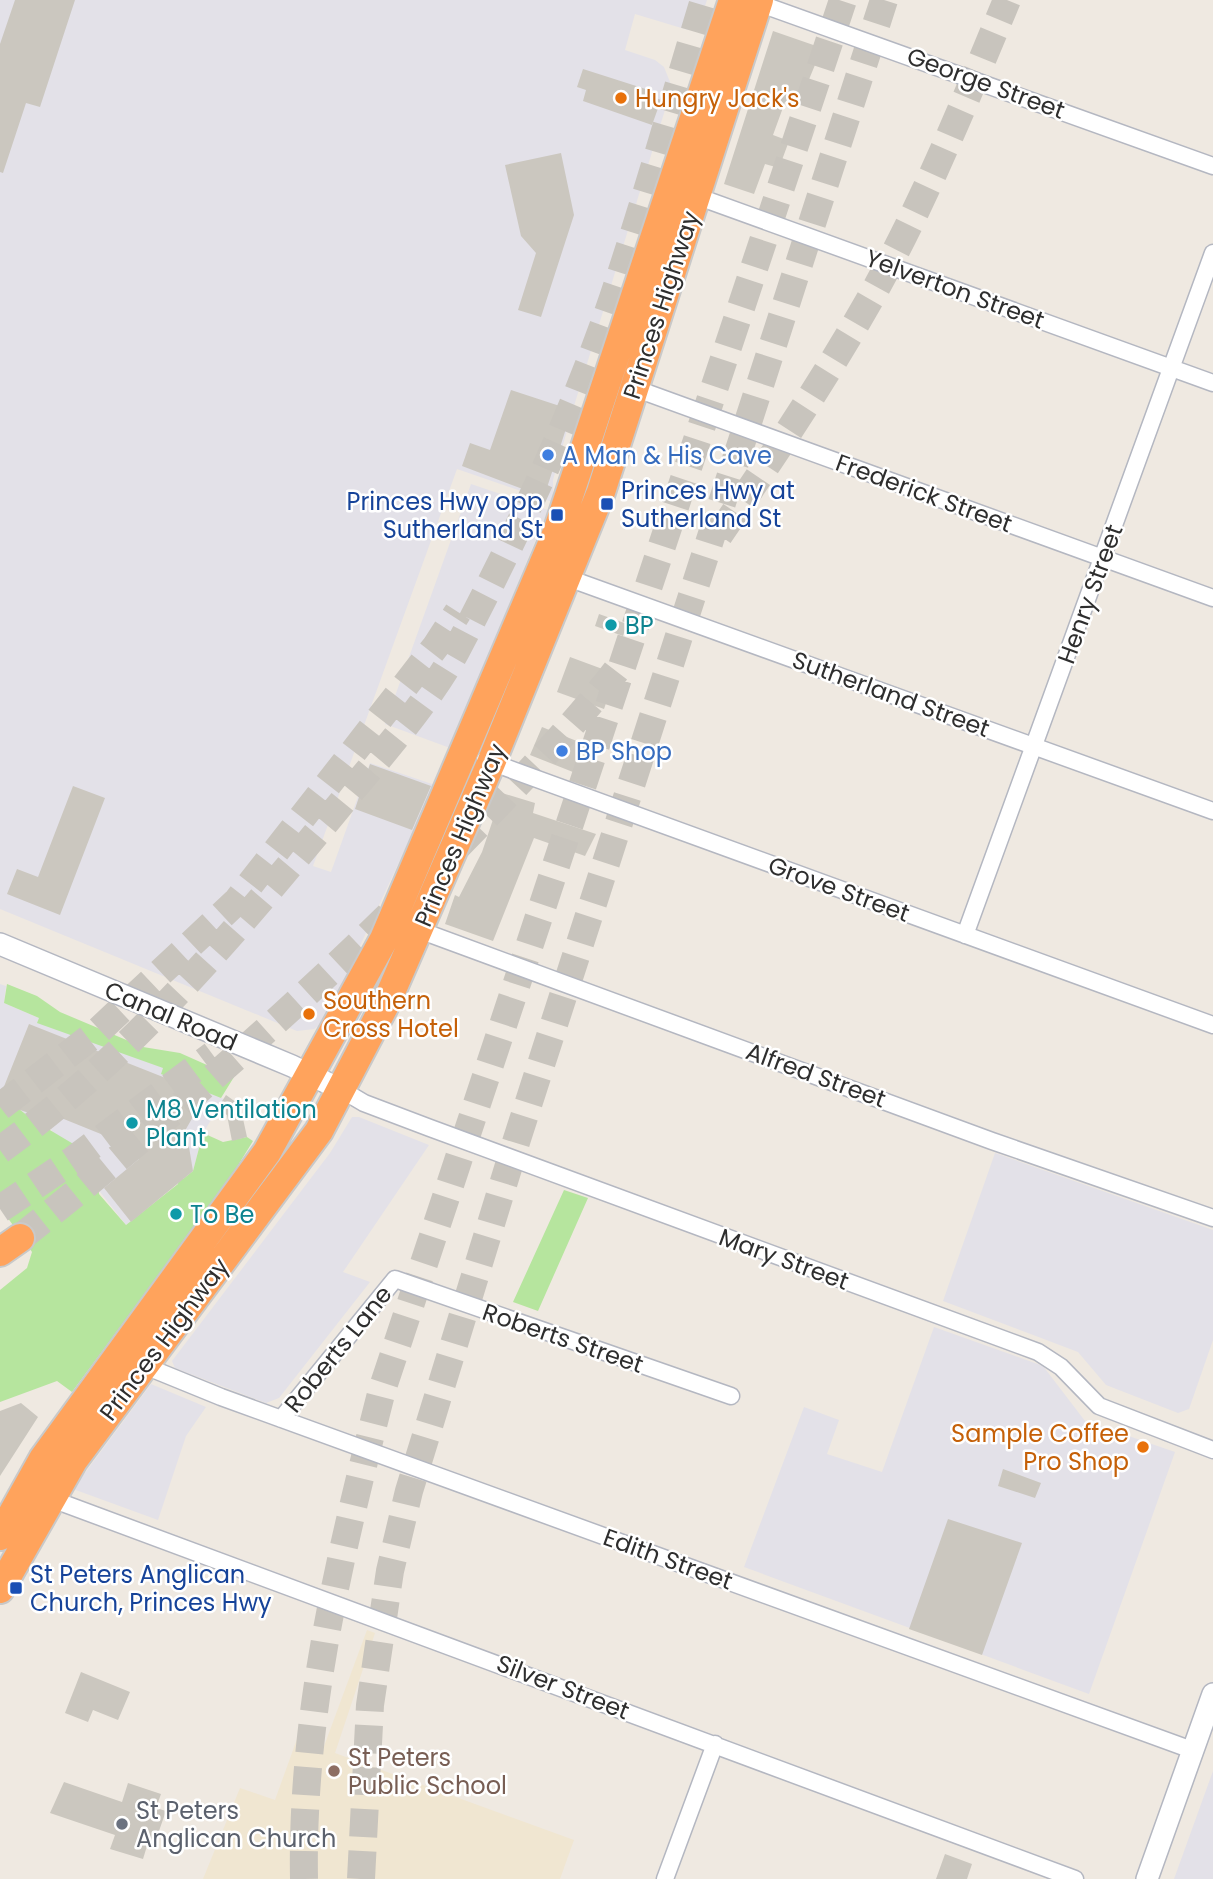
<svg xmlns="http://www.w3.org/2000/svg" width="1213" height="1879" font-family="Poppins,sans-serif">
<rect width="100%" height="100%" fill="#efe9e1"/>
<path fill="#e3e1e8" d="M0 0H707L699 24 688 30 635 14 625 50 655 60 664 67 672 87 574 406 553 480V502L457 469 313 866 331 872 370 763 435 785 331 1008 323 1023 314 1029 297 1031 0 909Z
M471 484 548 510 450 748 385 724Z
M0 984 6 986 4 1003 39 1018 38 1022 164 1068 162 1074 224 1099 203 1133 193 1171 126 1225 49 1127 33 1120 0 1094Z
M352 1117H359L429 1145 343 1272 370 1282 279 1398 266 1403 175 1368 172 1361 330 1153Z
M995 1153 1213 1230V1340L1189 1409 1178 1413 1106 1385 1078 1352 943 1301Z
M934 1327 1043 1366 1085 1421 1175 1452 1089 1694 744 1567 804 1407 839 1420 827 1454 882 1472Z
M151 1384 206 1407 186 1436 158 1520 73 1489Z
M1213 1771V1879H1174Z"/>
<path fill="#f0e6d1" d="M367 1630 375 1633 335 1753 574 1840 560 1879H203L240 1788 275 1800 297 1739 323 1749Z"/>
<path fill="#b6e59e" d="M7 984 37 996 60 1012 143 1047 180 1053 234 1077 221 1098 161 1074 163 1068 37 1023 39 1018 4 1003Z
M0 1094 33 1120 97 1158 99 1194 126 1225 178 1184 179 1176 183 1179 193 1171 203 1133 223 1142 247 1137 253 1141 229 1180 72 1392 57 1381 0 1402V1290L27 1268 32 1252 0 1207Z
M564 1190 588 1198 538 1311 513 1302Z"/>
<path fill="#cbc7bf" d="M15 0H75L40 107 26 103 3 173 0 172V44Z
M773 31 822 48 798 106 785 102 773 135 789 141 779 168 765 164 754 194 724 184Z
M583 69 655 92 653 97 661 100 652 125 583 101 586 90 577 87Z
M561 153 574 215 541 317 518 310 536 253 521 236 505 165Z
M511 390 572 410 544 497 462 466 470 443 490 450Z
M599 614 627 624 623 636 595 626Z
M570 657 616 674 604 709 557 692Z
M542 727 594 748 583 776 530 755Z
M370 764 431 786 412 830 355 809Z
M73 786 105 798 60 915 7 894 17 869 38 877Z
M502 793 535 803 533 813 596 834 585 856 534 838 493 941 445 924 455 895 459 897 482 852Z
M29 1024 206 1094 186 1129 193 1171 131 1222 104 1188 139 1159 128 1145 44 1111 41 1117 8 1106 11 1098 1 1094Z
M226 1095 240 1105 247 1137 232 1141 227 1115 217 1109Z
M21 1403 38 1417 0 1476V1411Z
M1003 1469 1041 1483 1035 1498 998 1486Z
M948 1519 1022 1543 982 1655 909 1629Z
M81 1672 130 1692 118 1720 93 1710 88 1722 65 1713Z
M64 1782 122 1802 128 1783 161 1794 156 1808 166 1811 153 1848 147 1846 143 1859 110 1849 115 1835 50 1813Z
M945 1854 972 1864 967 1879H936Z"/>
<g fill="none" stroke-linecap="round" stroke-linejoin="round">
<path stroke="#c8c4bd" stroke-width="28" stroke-dasharray="28 14" stroke-linecap="butt" d="M719 535C772 458 824 380 870 299 924 203 965 101 1007 0
M0 1107 96 1033 237 901 436 646 458 612
M0 1150C132 1056 237 930 339 806 378 758 426 706 456 651 513 543 574 414 613 298 646 200 674 99 704 0
M0 1209 73 1160 213 1055
M20 1238C173 1116 320 988 457 847 512 790 568 733 616 671
M304 1879C301 1712 341 1551 382 1390L843 0
M361 1879 370 1705 390 1571 409 1491 517 1139 884 0"/>
<defs>
<path id="street" d="M758 3 1213 166
M696 196 1213 383
M634 388 1213 598
M568 578 1213 811
M485 760 1213 1025
M419 930 992 1141 1213 1218
M965 935 1213 253
M342 1090 364 1103 430 1128 1038 1352 1061 1367 1099 1406 1213 1450
M145 1366 221 1397 1192 1750
M281 1419 395 1279 731 1396
M49 1498 1075 1879
M665 1879 715 1744"/>
<path id="secondary" d="M0 944 292 1066 342 1090
M1147 1879 1213 1694"/>
<path id="highway" d="M0 1252 20 1238
M0 1536 43 1459 267 1152 384 939 557 532 733 0
M0 1589 73 1461 319 1131 388 999 491 763 601 492 759 0"/>
</defs>
<use href="#street" stroke="#b4b7c1" stroke-width="19"/>
<use href="#secondary" stroke="#b4b7c1" stroke-width="24"/>
<use href="#highway" stroke="#c9c9c9" stroke-width="32"/>
<use href="#street" stroke="#fff" stroke-width="16"/>
<use href="#secondary" stroke="#fff" stroke-width="21"/>
<use href="#highway" stroke="#ffa35c" stroke-width="28"/>
</g>
<g fill="#e8710a" stroke="#fff" stroke-width="2.5">
<circle cx="621" cy="98" r="7"/>
<circle cx="309" cy="1014" r="7"/>
<circle cx="1143" cy="1447" r="7"/>
</g>
<g fill="#3f7fe0" stroke="#fff" stroke-width="2.5">
<circle cx="548" cy="455" r="7"/>
<circle cx="562" cy="751" r="7"/>
</g>
<g fill="#1a4fb4" stroke="#fff" stroke-width="2.5">
<rect x="600" y="497" width="14" height="14" rx="3.5"/>
<rect x="550" y="508" width="14" height="14" rx="3.5"/>
<rect x="9" y="1581" width="14" height="14" rx="3.5"/>
</g>
<g fill="#0f9aa8" stroke="#fff" stroke-width="2.5">
<circle cx="611" cy="625" r="7"/>
<circle cx="132" cy="1123" r="7"/>
<circle cx="176" cy="1214" r="7"/>
</g>
<circle fill="#8d6e63" stroke="#fff" stroke-width="2.5" cx="334" cy="1771" r="7"/>
<circle fill="#6b7280" stroke="#fff" stroke-width="2.5" cx="122" cy="1824" r="7"/>
<g text-anchor="middle" dominant-baseline="central" stroke-width="5" stroke-linejoin="round" paint-order="stroke">
<g font-size="24" fill="#2e2e2e" stroke="#fff">
<text transform="translate(986 83) rotate(20)">George Street</text>
<text transform="translate(955 289) rotate(20)">Yelverton Street</text>
<text transform="translate(661 305) rotate(-72)">Princes Highway</text>
<text transform="translate(924 493) rotate(20)">Frederick Street</text>
<text transform="translate(1090 594) rotate(-70)">Henry Street</text>
<text transform="translate(891 694) rotate(20)">Sutherland Street</text>
<text transform="translate(460 835) rotate(-67)">Princes Highway</text>
<text transform="translate(839 889) rotate(20)">Grove Street</text>
<text transform="translate(171 1016) rotate(23)">Canal Road</text>
<text transform="translate(816 1075) rotate(20)">Alfred Street</text>
<text transform="translate(784 1259) rotate(20)">Mary Street</text>
<text transform="translate(563 1338) rotate(19)">Roberts Street</text>
<text transform="translate(164 1339) rotate(-53)">Princes Highway</text>
<text transform="translate(338 1349) rotate(-51)">Roberts Lane</text>
<text transform="translate(668 1559) rotate(20)">Edith Street</text>
<text transform="translate(563 1687) rotate(21)">Silver Street</text>
</g>
<g font-size="24" fill="#c56008" stroke="#fff" text-anchor="start">
<text x="635" y="98">Hungry Jack's</text>
<text x="323" y="1000">Southern<tspan x="323" dy="28">Cross Hotel</tspan></text>
<text x="1129" y="1433" text-anchor="end">Sample Coffee<tspan x="1129" dy="28">Pro Shop</tspan></text>
</g>
<g font-size="24" fill="#366cbe" stroke="#fff" text-anchor="start">
<text x="562" y="455">A Man &amp; His Cave</text>
<text x="576" y="751">BP Shop</text>
</g>
<g font-size="24" fill="#164399" stroke="#fff" text-anchor="start">
<text x="621" y="490">Princes Hwy at<tspan x="621" dy="28">Sutherland St</tspan></text>
<text x="543" y="501" text-anchor="end">Princes Hwy opp<tspan x="543" dy="28">Sutherland St</tspan></text>
<text x="30" y="1574">St Peters Anglican<tspan x="30" dy="28">Church, Princes Hwy</tspan></text>
</g>
<g font-size="24" fill="#0d838f" stroke="#fff" text-anchor="start">
<text x="625" y="625">BP</text>
<text x="146" y="1109">M8 Ventilation<tspan x="146" dy="28">Plant</tspan></text>
<text x="190" y="1214">To Be</text>
</g>
<g font-size="24" fill="#785e54" stroke="#fff" text-anchor="start">
<text x="348" y="1757">St Peters<tspan x="348" dy="28">Public School</tspan></text>
</g>
<g font-size="24" fill="#5b616d" stroke="#fff" text-anchor="start">
<text x="136" y="1810">St Peters<tspan x="136" dy="28">Anglican Church</tspan></text>
</g>
</g>
</svg>
